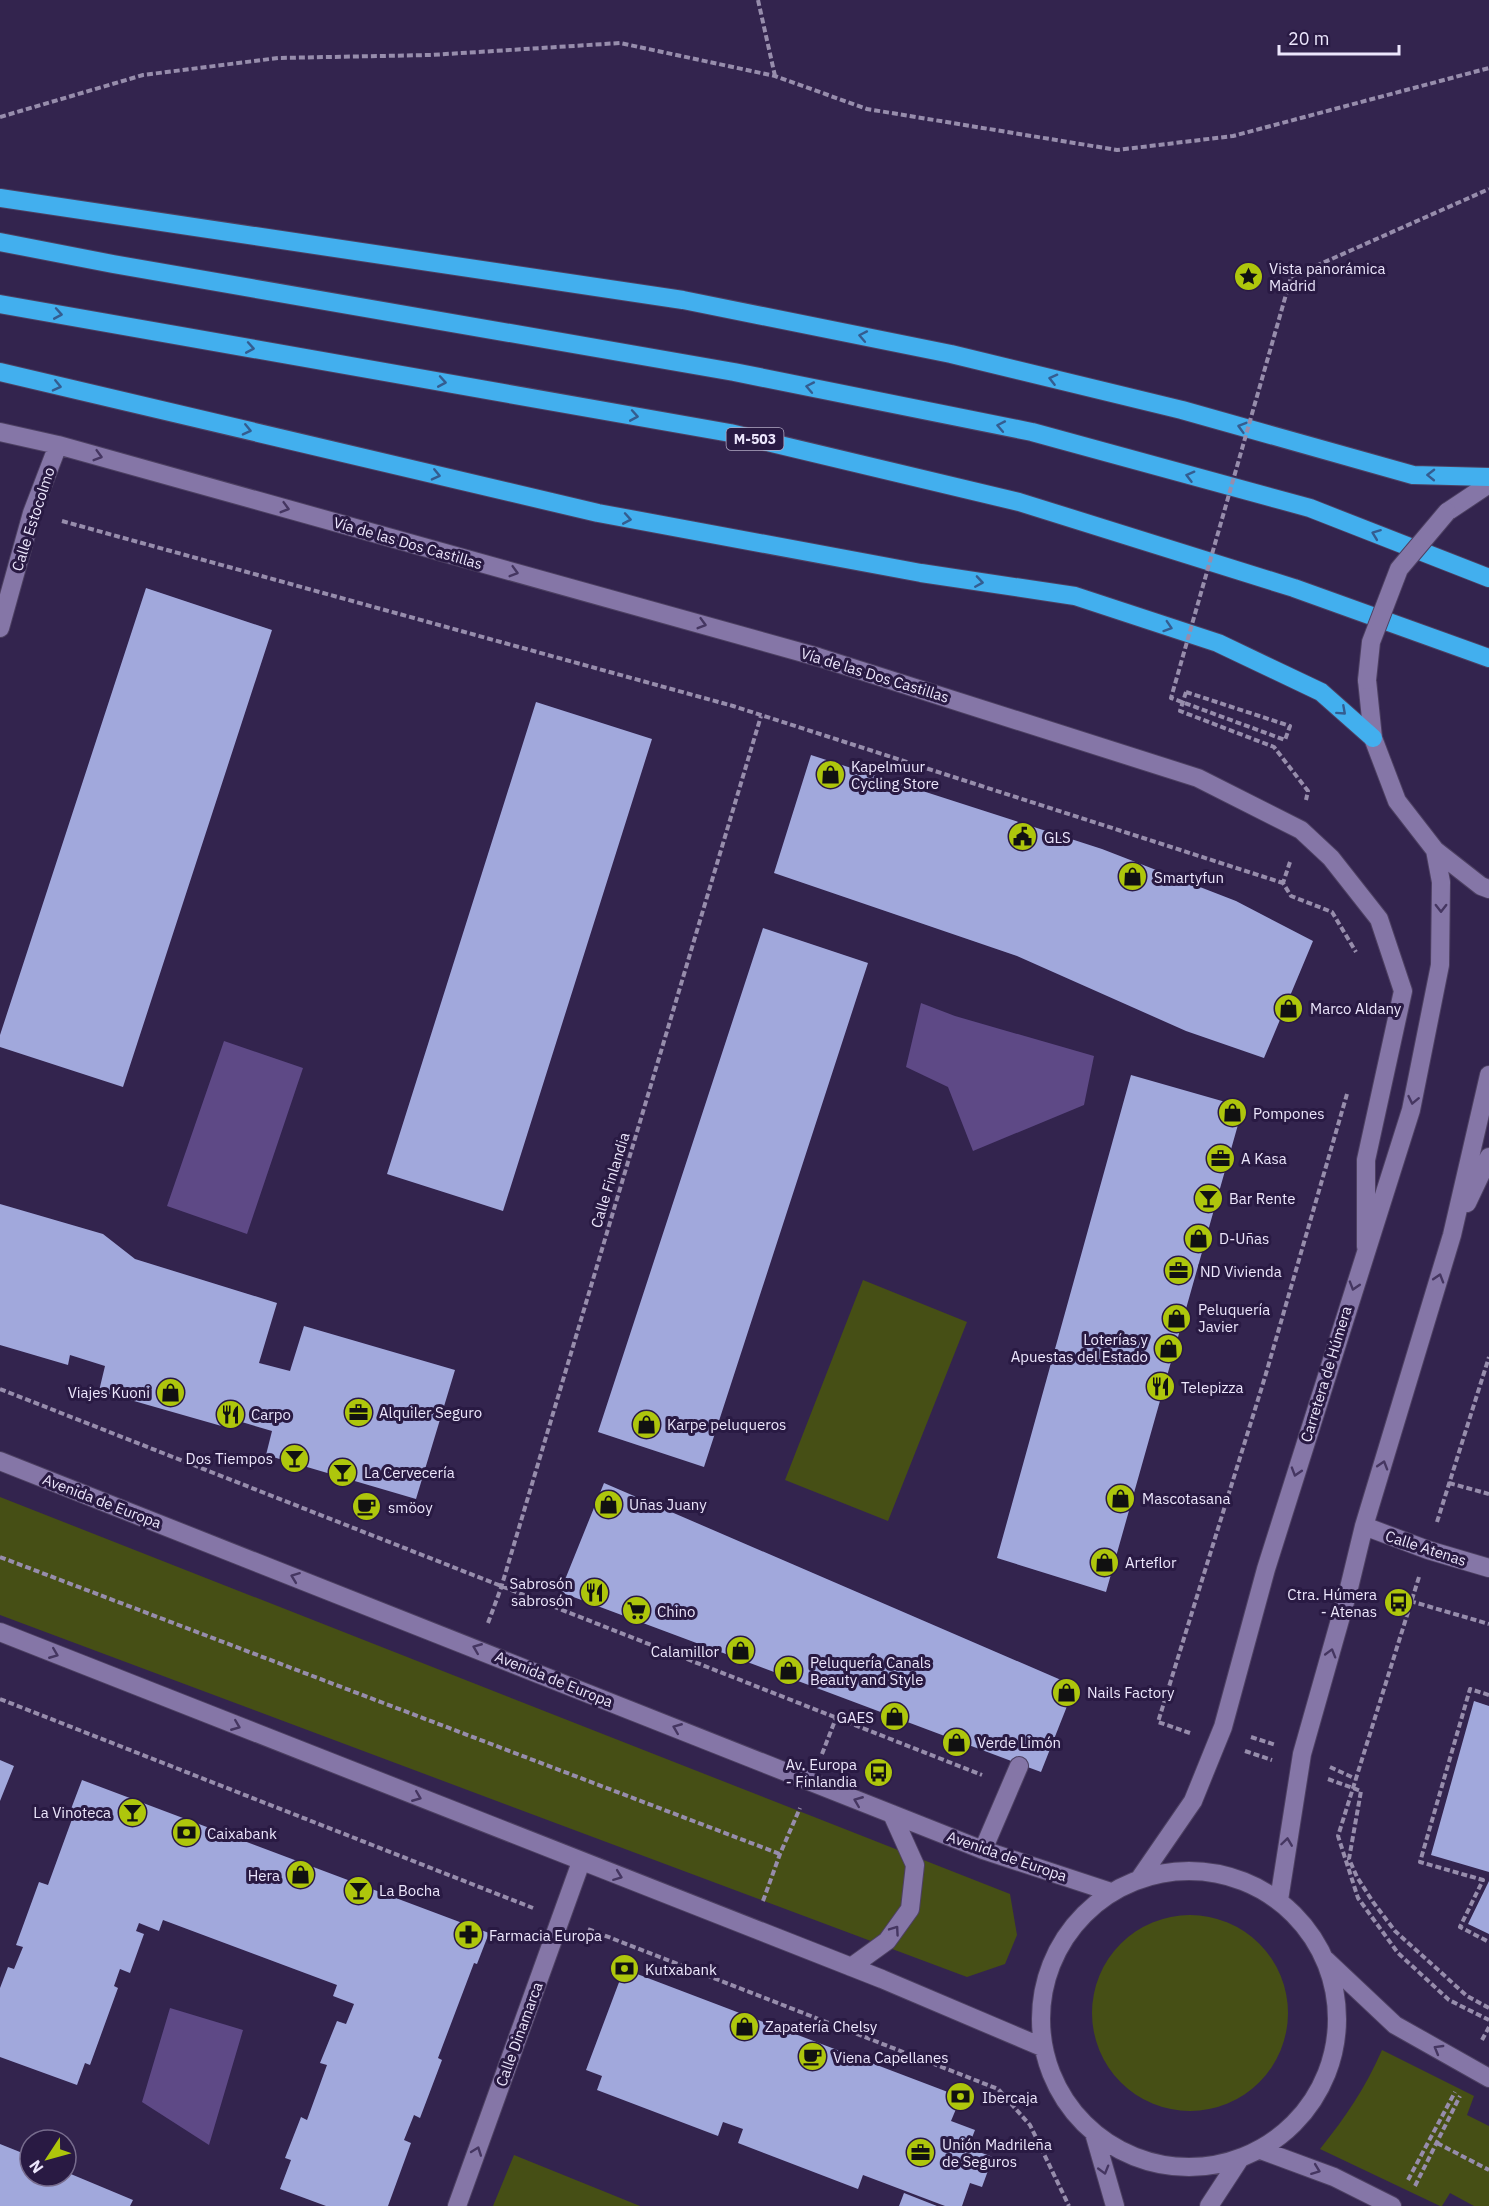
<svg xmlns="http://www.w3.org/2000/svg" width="1489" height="2206" font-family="'IBM Plex Sans',sans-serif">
<rect width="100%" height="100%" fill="#33244e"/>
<path fill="#464f15" d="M863 1280 967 1322 888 1521 785 1480Z
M0 1497 1010 1894 1017 1935 1005 1964 967 1977 0 1615Z
M1092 2013a98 98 0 1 1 196 0a98 98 0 1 1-196 0Z
M1382 2050 1474 2096 1467 2115 1489 2126V2206H1474L1450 2193 1442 2206H1440L1320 2149C1345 2118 1366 2087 1382 2050Z
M514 2155 640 2206H493Z"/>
<path fill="#5e4986" d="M921 1003 955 1016 1094 1056 1084 1105 973 1151 948 1087 906 1067Z
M224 1041 303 1068 247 1234 167 1206Z
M170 2008 243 2030 209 2145 142 2102Z"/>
<path fill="#a1a8dc" d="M146 588 272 630 123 1087 0 1047V1035Z
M536 702 652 739 503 1211 387 1174Z
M811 755 1102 849 1236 901 1313 941 1264 1058 1186 1031 1017 956 774 873Z
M763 928 868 963 704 1467 598 1432Z
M1131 1075 1243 1107 1106 1592 997 1558Z
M0 1204 103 1234 135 1259 277 1303 259 1363 290 1371 304 1326 455 1370 416 1499 266 1455 272 1431 235 1420 232 1429 99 1391 105 1366 70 1355 68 1365 0 1345Z
M604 1483 1075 1686 1041 1772 560 1592Z
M1474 1701 1489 1706V1872L1431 1855Z
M0 1760 14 1766 0 1801Z
M82 1780 489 1933 477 1964 474 1963 438 2058 442 2060 420 2118 414 2115 404 2140 411 2143 388 2206H326L280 2189 291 2160 285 2158 301 2117 307 2120 327 2065 320 2063 337 2021 346 2024 354 2004 333 1996 337 1985 163 1920 159 1931 139 1923 136 1931 144 1934 130 1973 120 1969 114 1986 118 1988 90 2065 85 2063 77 2085 0 2057V1988L8 1967 14 1969 23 1947 16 1945 39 1882 48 1885 75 1811 71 1809Z
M1489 1881V1934L1468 1924Z
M624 1969 961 2097 951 2121 975 2130 968 2148 993 2157 982 2187 970 2183 962 2206H945L863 2175 858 2189 738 2143 743 2129 723 2122 718 2136 597 2090 602 2076 586 2070Z
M0 2144 30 2156V2176H66V2172L133 2200 130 2206H0Z
M904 2193 937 2206H899Z"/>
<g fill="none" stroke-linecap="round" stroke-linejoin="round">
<defs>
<path id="minor" d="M0 432 58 445 818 657 1198 778 1301 830 1331 858 1379 919 1403 991 1366 1160V1247
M1447 512 1489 484
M0 628 32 513 58 445
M1367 680 1373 738 1397 801 1435 850 1481 886 1489 889
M1467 1203 1489 1157
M0 1461 983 1850 1111 1892
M1364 1526 1428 1550 1489 1568
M0 1632 882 1979 1042 2047
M983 1850 1019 1766
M1041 2019a148 148 0 1 1 296 0a148 148 0 1 1-296 0Z
M1140 1878 1193 1801 1223 1727 1266 1569 1411 1110 1440 965 1441 882 1435 850
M1279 1900 1302 1754 1349 1588 1364 1526 1452 1235 1489 1075
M1326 1960 1395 2025 1489 2078
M851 1967 887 1941 910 1909 915 1865 892 1814
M1094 2133 1115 2206
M1261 2150 1334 2177 1392 2206
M457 2206 581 1862
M1209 2206 1239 2160"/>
<path id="highway" d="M0 198 683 300 951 354 1182 410 1413 475 1489 477
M0 242 113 264 734 372 1032 432 1310 508 1489 578
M0 304 730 433 1019 502 1294 588 1489 658
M0 372 598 513 921 573 1075 596 1218 643 1321 692 1373 738"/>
</defs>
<use href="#minor" stroke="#4d4062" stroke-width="20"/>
<use href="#highway" stroke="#4d4062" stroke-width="20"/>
<path stroke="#978dac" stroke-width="4" stroke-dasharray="6 3" stroke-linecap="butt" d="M758 0 775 76
M0 117 143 75 278 58 431 55 620 43 775 76 867 109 1117 150 1233 136 1489 68
M1291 277 1489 189
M62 521 733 706 1283 883
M1186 692 1180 711 1274 747 1308 791 1306 800
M1290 862 1283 883 1291 896 1332 912 1356 952
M0 1389 982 1775
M1449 1483 1489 1494
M1437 1522 1489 1357
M0 1557 780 1854
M1419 1577 1338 1836 1358 1898 1398 1953 1449 2000 1489 2020
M1410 1601 1489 1624
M488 1623 501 1588 761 716
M1489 1695 1470 1689 1420 1862 1483 1880 1460 1927 1489 1942
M0 1699 533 1908
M1190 1733 1158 1722 1265 1377 1347 1094
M1251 1737 1276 1745
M1245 1751 1272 1760
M822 1754 836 1718
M1330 1767 1356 1779
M1328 1779 1361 1791 1349 1859 1357 1877 1373 1902 1395 1931 1467 1996 1489 2008
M763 1901 780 1854 800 1808
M588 1929 998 2089 1030 2125 1069 2206
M1482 2040 1489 2027
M1437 2143 1489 2170
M1408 2180 1455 2092
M1415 2186 1460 2096"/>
<use href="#minor" stroke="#8576a7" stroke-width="18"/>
<use href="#highway" stroke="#42afee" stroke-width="18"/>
<defs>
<path id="minor-bridge" d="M1367 680 1371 642 1399 569 1447 512"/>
</defs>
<use href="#minor-bridge" stroke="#4d4062" stroke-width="20" stroke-linecap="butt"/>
<path stroke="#978dac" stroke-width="4" stroke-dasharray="6 3" stroke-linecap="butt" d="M1186 692 1290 726 1285 740 1171 698 1291 277"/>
<use href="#minor-bridge" stroke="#8576a7" stroke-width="18"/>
</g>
<defs><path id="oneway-chevron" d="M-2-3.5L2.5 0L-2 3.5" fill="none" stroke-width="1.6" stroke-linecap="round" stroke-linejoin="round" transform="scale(1.5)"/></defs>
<g stroke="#345d90">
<use href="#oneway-chevron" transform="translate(58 314) rotate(10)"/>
<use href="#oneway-chevron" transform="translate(863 336) rotate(-169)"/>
<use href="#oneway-chevron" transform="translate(250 348) rotate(10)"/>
<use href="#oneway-chevron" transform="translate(1053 379) rotate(-166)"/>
<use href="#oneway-chevron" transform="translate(442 382) rotate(10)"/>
<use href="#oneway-chevron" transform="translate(57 386) rotate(13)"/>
<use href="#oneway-chevron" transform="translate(810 387) rotate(-169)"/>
<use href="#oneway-chevron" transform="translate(634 416) rotate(10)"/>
<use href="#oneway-chevron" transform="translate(1001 426) rotate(-169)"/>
<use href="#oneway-chevron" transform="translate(1242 427) rotate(-164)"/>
<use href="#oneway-chevron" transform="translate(247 430) rotate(13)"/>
<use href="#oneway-chevron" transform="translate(436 475) rotate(13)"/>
<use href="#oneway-chevron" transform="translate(1431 475) rotate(-179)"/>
<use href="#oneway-chevron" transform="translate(1190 476) rotate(-165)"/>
<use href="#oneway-chevron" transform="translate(627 519) rotate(10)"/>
<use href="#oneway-chevron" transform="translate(1376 534) rotate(-159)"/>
<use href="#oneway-chevron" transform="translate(979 582) rotate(9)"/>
<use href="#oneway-chevron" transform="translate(1168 627) rotate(18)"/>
<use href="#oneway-chevron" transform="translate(1342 711) rotate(42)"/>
</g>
<g stroke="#453661">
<use href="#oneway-chevron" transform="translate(98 456) rotate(16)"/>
<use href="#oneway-chevron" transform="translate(285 508) rotate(16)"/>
<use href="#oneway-chevron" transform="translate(514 572) rotate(16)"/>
<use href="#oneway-chevron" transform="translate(702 624) rotate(16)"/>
<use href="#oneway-chevron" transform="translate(1441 908) rotate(90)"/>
<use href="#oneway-chevron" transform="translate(1413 1100) rotate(102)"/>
<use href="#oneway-chevron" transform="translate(1439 1278) rotate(-73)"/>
<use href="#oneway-chevron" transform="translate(1354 1286) rotate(107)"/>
<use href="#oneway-chevron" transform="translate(1383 1465) rotate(-73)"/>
<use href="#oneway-chevron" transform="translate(1296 1472) rotate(107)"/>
<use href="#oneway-chevron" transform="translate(295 1577) rotate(-159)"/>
<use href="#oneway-chevron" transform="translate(477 1648) rotate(-158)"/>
<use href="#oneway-chevron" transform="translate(1331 1653) rotate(-74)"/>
<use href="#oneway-chevron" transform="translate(54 1654) rotate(22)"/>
<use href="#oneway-chevron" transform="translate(236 1726) rotate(22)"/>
<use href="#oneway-chevron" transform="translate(677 1728) rotate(-158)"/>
<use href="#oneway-chevron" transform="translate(417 1797) rotate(22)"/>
<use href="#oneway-chevron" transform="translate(858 1801) rotate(-158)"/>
<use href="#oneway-chevron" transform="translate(1287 1842) rotate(-82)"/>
<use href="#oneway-chevron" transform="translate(618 1876) rotate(21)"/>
<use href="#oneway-chevron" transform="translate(895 1930) rotate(-55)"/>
<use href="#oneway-chevron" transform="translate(1438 2049) rotate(-150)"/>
<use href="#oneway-chevron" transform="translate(477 2151) rotate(-70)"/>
<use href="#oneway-chevron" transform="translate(1104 2170) rotate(74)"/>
<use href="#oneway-chevron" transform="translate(1316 2170) rotate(21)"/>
</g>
<defs>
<symbol id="sight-disc" viewBox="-11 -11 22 22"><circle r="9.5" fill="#aec60c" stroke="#291a43"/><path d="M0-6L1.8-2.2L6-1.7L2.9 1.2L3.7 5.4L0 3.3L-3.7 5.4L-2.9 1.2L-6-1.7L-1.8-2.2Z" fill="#111"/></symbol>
<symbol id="shop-disc" viewBox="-11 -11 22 22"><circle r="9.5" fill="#aec60c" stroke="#291a43"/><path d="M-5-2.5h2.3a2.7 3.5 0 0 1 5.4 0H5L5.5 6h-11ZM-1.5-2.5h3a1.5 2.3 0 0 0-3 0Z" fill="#111"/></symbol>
<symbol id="civic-disc" viewBox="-11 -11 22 22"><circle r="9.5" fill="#aec60c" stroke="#291a43"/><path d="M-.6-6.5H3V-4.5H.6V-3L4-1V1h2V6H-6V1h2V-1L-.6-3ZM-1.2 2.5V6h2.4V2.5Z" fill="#111"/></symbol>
<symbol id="office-disc" viewBox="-11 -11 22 22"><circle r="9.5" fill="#aec60c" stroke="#291a43"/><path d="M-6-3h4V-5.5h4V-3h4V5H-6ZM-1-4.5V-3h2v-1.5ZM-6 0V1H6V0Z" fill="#111"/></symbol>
<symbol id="bar-disc" viewBox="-11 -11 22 22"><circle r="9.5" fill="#aec60c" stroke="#291a43"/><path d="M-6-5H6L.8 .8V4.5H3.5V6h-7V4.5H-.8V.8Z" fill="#111"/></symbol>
<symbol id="restaurant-disc" viewBox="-11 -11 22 22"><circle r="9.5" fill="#aec60c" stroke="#291a43"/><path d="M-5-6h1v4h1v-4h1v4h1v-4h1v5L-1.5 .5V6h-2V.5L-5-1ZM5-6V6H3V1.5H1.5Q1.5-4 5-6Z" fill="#111"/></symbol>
<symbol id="cafe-disc" viewBox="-11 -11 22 22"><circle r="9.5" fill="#aec60c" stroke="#291a43"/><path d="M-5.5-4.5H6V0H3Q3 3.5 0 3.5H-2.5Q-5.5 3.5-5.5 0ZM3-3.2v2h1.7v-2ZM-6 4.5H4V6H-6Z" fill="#111"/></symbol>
<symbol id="bus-disc" viewBox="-11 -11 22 22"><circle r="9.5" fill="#aec60c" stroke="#291a43"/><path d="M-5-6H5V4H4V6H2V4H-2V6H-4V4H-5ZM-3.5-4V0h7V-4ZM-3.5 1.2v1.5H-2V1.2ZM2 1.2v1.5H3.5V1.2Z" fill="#111"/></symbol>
<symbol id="supermarket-disc" viewBox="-11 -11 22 22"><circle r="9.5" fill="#aec60c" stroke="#291a43"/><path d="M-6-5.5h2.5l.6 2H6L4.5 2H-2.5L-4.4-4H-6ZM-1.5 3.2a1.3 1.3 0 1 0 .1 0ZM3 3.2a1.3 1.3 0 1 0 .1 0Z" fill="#111"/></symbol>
<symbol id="bank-disc" viewBox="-11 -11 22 22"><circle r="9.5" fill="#aec60c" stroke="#291a43"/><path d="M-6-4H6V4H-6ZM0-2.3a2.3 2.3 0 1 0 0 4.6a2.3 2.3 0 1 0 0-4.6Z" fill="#111"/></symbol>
<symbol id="pharmacy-disc" viewBox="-11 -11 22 22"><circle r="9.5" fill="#aec60c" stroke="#291a43"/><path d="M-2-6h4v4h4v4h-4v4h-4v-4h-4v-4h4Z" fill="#111"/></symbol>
</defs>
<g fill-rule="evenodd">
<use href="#sight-disc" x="1232" y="260" width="33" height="33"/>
<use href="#shop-disc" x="814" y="758" width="33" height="33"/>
<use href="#civic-disc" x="1006" y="820" width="33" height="33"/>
<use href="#shop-disc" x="1116" y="860" width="33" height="33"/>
<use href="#shop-disc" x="1272" y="992" width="33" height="33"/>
<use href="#shop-disc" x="1216" y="1096" width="33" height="33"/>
<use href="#office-disc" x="1204" y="1142" width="33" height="33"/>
<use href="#bar-disc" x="1192" y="1182" width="33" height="33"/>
<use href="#shop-disc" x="1182" y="1222" width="33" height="33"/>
<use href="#office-disc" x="1162" y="1254" width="33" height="33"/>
<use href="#shop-disc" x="1160" y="1302" width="33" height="33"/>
<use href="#shop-disc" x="1152" y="1332" width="33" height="33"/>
<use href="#restaurant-disc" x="1144" y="1370" width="33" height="33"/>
<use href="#shop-disc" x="154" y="1376" width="33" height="33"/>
<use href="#office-disc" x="342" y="1396" width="33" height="33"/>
<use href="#restaurant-disc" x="214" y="1398" width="33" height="33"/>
<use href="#shop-disc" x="630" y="1408" width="33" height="33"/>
<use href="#bar-disc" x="278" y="1442" width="33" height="33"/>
<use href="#bar-disc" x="326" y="1456" width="33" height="33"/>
<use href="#shop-disc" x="1104" y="1482" width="33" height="33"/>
<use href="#shop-disc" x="592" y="1488" width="33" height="33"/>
<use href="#cafe-disc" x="350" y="1490" width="33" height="33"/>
<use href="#shop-disc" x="1088" y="1546" width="33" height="33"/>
<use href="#restaurant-disc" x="578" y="1576" width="33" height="33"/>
<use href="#bus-disc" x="1382" y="1586" width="33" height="33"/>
<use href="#supermarket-disc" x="620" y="1594" width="33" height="33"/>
<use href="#shop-disc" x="724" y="1634" width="33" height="33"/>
<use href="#shop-disc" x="772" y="1654" width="33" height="33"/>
<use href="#shop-disc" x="1050" y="1676" width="33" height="33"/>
<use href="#shop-disc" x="878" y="1700" width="33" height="33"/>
<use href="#shop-disc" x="940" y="1726" width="33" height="33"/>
<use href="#bus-disc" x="862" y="1756" width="33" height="33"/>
<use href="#bar-disc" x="116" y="1796" width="33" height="33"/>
<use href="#bank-disc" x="170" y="1816" width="33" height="33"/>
<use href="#shop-disc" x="284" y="1858" width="33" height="33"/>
<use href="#bar-disc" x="342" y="1874" width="33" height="33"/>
<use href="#pharmacy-disc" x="452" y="1918" width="33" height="33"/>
<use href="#bank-disc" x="608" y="1952" width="33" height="33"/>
<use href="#shop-disc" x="728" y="2010" width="33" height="33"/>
<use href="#cafe-disc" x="796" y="2040" width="33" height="33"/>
<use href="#bank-disc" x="944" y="2080" width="33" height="33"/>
<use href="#office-disc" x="904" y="2136" width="33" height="33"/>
</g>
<g text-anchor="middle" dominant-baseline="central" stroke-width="6" stroke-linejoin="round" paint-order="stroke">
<rect fill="#291a43" stroke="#b2a9c4" stroke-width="1.5" x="726.5" y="428" width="57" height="22" rx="4.5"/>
<g font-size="14" font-weight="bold" fill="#ece6fc">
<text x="755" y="439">M-503</text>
</g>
<g font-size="15" fill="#ece6fc" stroke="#291a43" text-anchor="start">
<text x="1269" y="268">Vista panorámica<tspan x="1269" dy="17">Madrid</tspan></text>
<text x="851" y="766">Kapelmuur<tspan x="851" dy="17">Cycling Store</tspan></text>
<text x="1044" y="837">GLS</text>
<text x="1154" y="877">Smartyfun</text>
<text x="1310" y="1008">Marco Aldany</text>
<text x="1253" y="1113">Pompones</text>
<text x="1241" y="1158">A Kasa</text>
<text x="1229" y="1198">Bar Rente</text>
<text x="1219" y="1238">D-Uñas</text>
<text x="1200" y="1271">ND Vivienda</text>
<text x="1198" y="1309">Peluquería<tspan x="1198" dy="17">Javier</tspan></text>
<text x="1148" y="1339" text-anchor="end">Loterías y<tspan x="1148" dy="17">Apuestas del Estado</tspan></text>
<text x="1181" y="1387">Telepizza</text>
<text x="150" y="1392" text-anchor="end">Viajes Kuoni</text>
<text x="379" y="1412">Alquiler Seguro</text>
<text x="251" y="1414">Carpo</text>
<text x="667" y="1424">Karpe peluqueros</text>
<text x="273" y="1458" text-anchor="end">Dos Tiempos</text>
<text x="364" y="1472">La Cervecería</text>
<text x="1142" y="1498">Mascotasana</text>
<text x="629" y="1504">Uñas Juany</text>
<text x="388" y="1507">smöoy</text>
<text x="1125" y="1562">Arteflor</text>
<text x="573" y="1583" text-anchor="end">Sabrosón<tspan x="573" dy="17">sabrosón</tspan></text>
<text x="1377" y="1594" text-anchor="end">Ctra. Húmera<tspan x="1377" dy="17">- Atenas</tspan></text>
<text x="657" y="1611">Chino</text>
<text x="719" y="1651" text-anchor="end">Calamillor</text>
<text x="810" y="1662">Peluquería Canals<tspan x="810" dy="17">Beauty and Style</tspan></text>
<text x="1087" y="1692">Nails Factory</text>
<text x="874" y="1717" text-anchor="end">GAES</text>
<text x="977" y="1742">Verde Limón</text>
<text x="857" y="1764" text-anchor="end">Av. Europa<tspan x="857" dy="17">- Finlandia</tspan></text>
<text x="111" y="1812" text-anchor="end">La Vinoteca</text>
<text x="207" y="1833">Caixabank</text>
<text x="280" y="1875" text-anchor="end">Hera</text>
<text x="379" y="1890">La Bocha</text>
<text x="489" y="1935">Farmacia Europa</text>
<text x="645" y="1969">Kutxabank</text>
<text x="765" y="2026">Zapatería Chelsy</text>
<text x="833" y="2057">Viena Capellanes</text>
<text x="982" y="2097">Ibercaja</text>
<text x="942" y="2144">Unión Madrileña<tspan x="942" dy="17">de Seguros</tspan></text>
</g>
<g font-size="15" fill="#ece6fc" stroke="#291a43">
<text transform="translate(33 519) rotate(-72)">Calle Estocolmo</text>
<text transform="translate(408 543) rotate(16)">Vía de las Dos Castillas</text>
<text transform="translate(875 675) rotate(17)">Vía de las Dos Castillas</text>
<text transform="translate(610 1180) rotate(-73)">Calle Finlandia</text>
<text transform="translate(1326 1374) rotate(-73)">Carretera de Húmera</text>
<text transform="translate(102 1501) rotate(21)">Avenida de Europa</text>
<text transform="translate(1426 1548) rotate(18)">Calle Atenas</text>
<text transform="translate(554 1679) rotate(22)">Avenida de Europa</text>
<text transform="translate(1007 1856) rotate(19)">Avenida de Europa</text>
<text transform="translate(519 2034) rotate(-70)">Calle Dinamarca</text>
</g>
</g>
<g transform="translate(48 2158) rotate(234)"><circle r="28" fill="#291a43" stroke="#776c8d" stroke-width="1.5"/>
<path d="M0-4.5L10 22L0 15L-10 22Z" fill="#aec60c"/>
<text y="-9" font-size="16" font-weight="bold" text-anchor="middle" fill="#ece6fc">N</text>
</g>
<path d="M1279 45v9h120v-9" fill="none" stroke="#ece6fc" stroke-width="3"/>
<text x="1288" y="45" font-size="18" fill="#ece6fc" stroke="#291a43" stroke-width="4.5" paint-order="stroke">20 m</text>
</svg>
